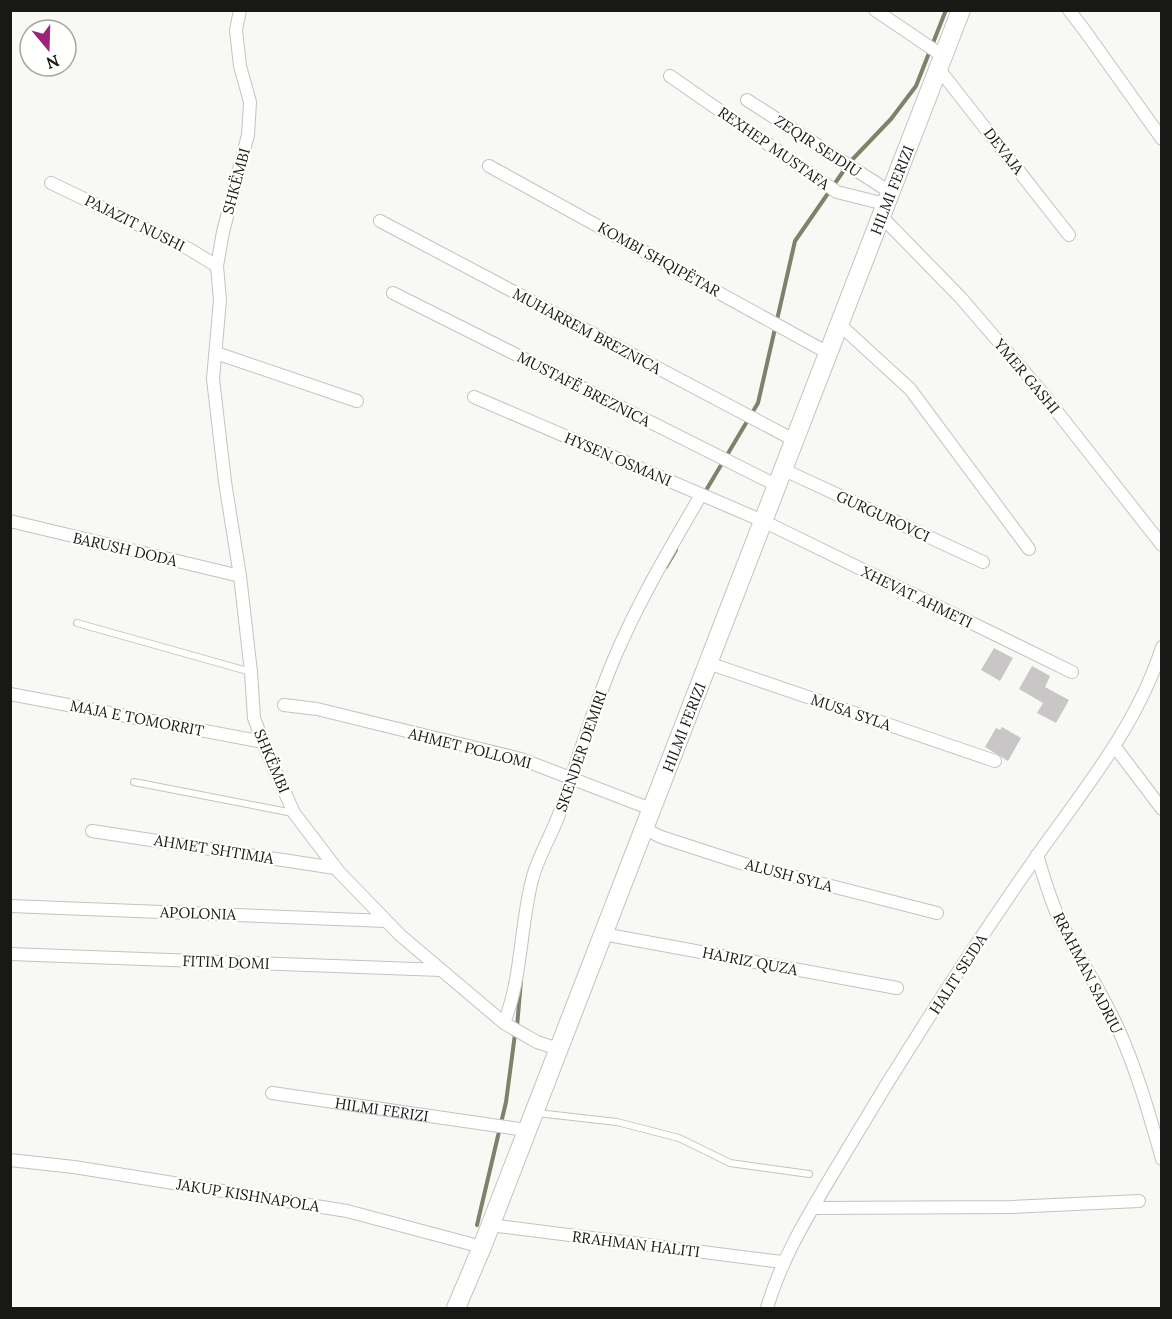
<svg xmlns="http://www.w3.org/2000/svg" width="1172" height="1319" font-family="Lora,serif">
<rect width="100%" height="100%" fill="#f8f8f5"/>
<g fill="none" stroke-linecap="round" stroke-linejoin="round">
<path stroke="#80806b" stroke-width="4" d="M705 492 758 403 795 241 849 163 891 119 916 86 946 10
M666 567 676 550
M517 1027 521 980
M477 1225 506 1102 515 1034"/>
</g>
<path fill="#c9c6c7" d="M994 648 1013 658 1000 681 981 670Z
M1032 666 1050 676 1045 687 1069 700 1056 723 1037 713 1043 703 1019 689Z
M1002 727 1021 738 1008 761 985 747 996 728 1000 730Z"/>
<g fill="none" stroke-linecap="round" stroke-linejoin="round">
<defs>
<path id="lane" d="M77 623 251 672
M134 782 293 813
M537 1113 617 1122 679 1138 730 1163 809 1174"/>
<g id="street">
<path d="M240 10 236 30 240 66 250 102 248 135 223 232 217 266 220 300 213 379 225 482 240 576 251 672 254 718 266 750 294 813 339 872 400 935 504 1023 537 1042 558 1049"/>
<path d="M875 10 943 56"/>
<path d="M1069 10 1085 31 1162 139"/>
<path d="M938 68 1069 235"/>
<path d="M670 76 837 192 885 204"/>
<path d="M747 100 890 192"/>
<path d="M489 166 828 353"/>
<path d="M51 183 189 249 217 266"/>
<path d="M881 216 961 298 1040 390 1162 545"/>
<path d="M380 221 794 440"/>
<path d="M393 293 776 485"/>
<path d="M839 324 910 389 1029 549"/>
<path d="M216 353 357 401"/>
<path d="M474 397 763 521 1072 672"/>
<path d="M782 469 983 562"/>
<path d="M10 521 240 576"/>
<path d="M708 663 995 761"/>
<path d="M10 694 263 742"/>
<path d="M284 705 317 709 521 759 651 809"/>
<path d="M1115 747 1162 809"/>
<path d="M643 828 661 837 741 863 937 913"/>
<path d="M92 831 335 868"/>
<path d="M1037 855C1043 875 1049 896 1058 916 1075 953 1099 987 1116 1024 1136 1067 1149 1113 1162 1159"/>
<path d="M10 906 386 921"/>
<path d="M603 934 897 988"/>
<path d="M10 954 441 970"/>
<path d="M504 1023C522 978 520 927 532 880 538 856 553 833 561 809 578 758 593 709 614 659 638 602 670 548 701 495"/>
<path id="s1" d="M272 1093 526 1130"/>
<path d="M10 1160 74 1167 347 1211 482 1247"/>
<path d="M813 1208 1012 1207 1139 1201"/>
<path d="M490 1225 782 1262"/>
<path d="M767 1308C783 1253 815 1204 844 1155 905 1052 970 951 1039 853 1085 788 1138 724 1162 647"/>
</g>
<g id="secondary">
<path id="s2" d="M456 1308 482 1247 961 10"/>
</g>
</defs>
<use href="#lane" stroke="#c3c3c0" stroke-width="8"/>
<use href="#street" stroke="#c3c3c0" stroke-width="14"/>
<use href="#secondary" stroke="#c3c3c0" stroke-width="20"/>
<use href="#lane" stroke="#fff" stroke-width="6"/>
<use href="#street" stroke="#fff" stroke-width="12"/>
<use href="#secondary" stroke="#fff" stroke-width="18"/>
</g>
<g text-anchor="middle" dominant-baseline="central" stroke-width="4.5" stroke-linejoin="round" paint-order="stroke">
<g font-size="15" fill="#181817" stroke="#fffffe">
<text transform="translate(818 146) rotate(33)">ZEQIR SEJDIU</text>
<text transform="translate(774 148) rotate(35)">REXHEP MUSTAFA</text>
<text transform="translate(1004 151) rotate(52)">DEVAJA</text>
<text transform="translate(236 181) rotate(-75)">SHKËMBI</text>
<text stroke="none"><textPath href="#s2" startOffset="1200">HILMI FERIZI</textPath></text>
<text transform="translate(135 223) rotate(26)">PAJAZIT NUSHI</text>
<text transform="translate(659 259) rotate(29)">KOMBI SHQIPËTAR</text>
<text transform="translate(587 331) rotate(28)">MUHARREM BREZNICA</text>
<text transform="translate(1027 376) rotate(50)">YMER GASHI</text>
<text transform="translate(584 389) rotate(27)">MUSTAFË BREZNICA</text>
<text transform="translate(618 459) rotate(23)">HYSEN OSMANI</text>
<text transform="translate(883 516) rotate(25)">GURGUROVCI</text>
<text transform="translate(125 549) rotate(13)">BARUSH DODA</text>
<text transform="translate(917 597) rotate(26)">XHEVAT AHMETI</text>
<text transform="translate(851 712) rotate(19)">MUSA SYLA</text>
<text transform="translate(137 718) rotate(11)">MAJA E TOMORRIT</text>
<text stroke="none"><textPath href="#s2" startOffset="624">HILMI FERIZI</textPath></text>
<text transform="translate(470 748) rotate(14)">AHMET POLLOMI</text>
<text transform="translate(581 751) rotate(-71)">SKENDER DEMIRI</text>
<text transform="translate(272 761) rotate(67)">SHKËMBI</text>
<text transform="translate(214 849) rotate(9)">AHMET SHTIMJA</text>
<text transform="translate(789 875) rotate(15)">ALUSH SYLA</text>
<text transform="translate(198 913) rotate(2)">APOLONIA</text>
<text transform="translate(750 961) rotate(11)">HAJRIZ QUZA</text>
<text transform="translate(226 962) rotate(2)">FITIM DOMI</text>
<text transform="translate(1088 973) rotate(63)">RRAHMAN SADRIU</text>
<text transform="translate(958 974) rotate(-57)">HALIT SEJDA</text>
<text stroke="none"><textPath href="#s1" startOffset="111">HILMI FERIZI</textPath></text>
<text transform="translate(248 1195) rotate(9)">JAKUP KISHNAPOLA</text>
<text transform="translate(636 1244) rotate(7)">RRAHMAN HALITI</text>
</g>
</g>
<rect width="1172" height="1319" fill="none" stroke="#181817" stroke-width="24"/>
<g transform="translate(48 48) rotate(161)"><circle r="28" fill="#fffffe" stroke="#a3a3a2" stroke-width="1.5"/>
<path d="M0-4.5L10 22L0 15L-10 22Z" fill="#9c227a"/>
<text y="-9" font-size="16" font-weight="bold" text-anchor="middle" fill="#181817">N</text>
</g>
</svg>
